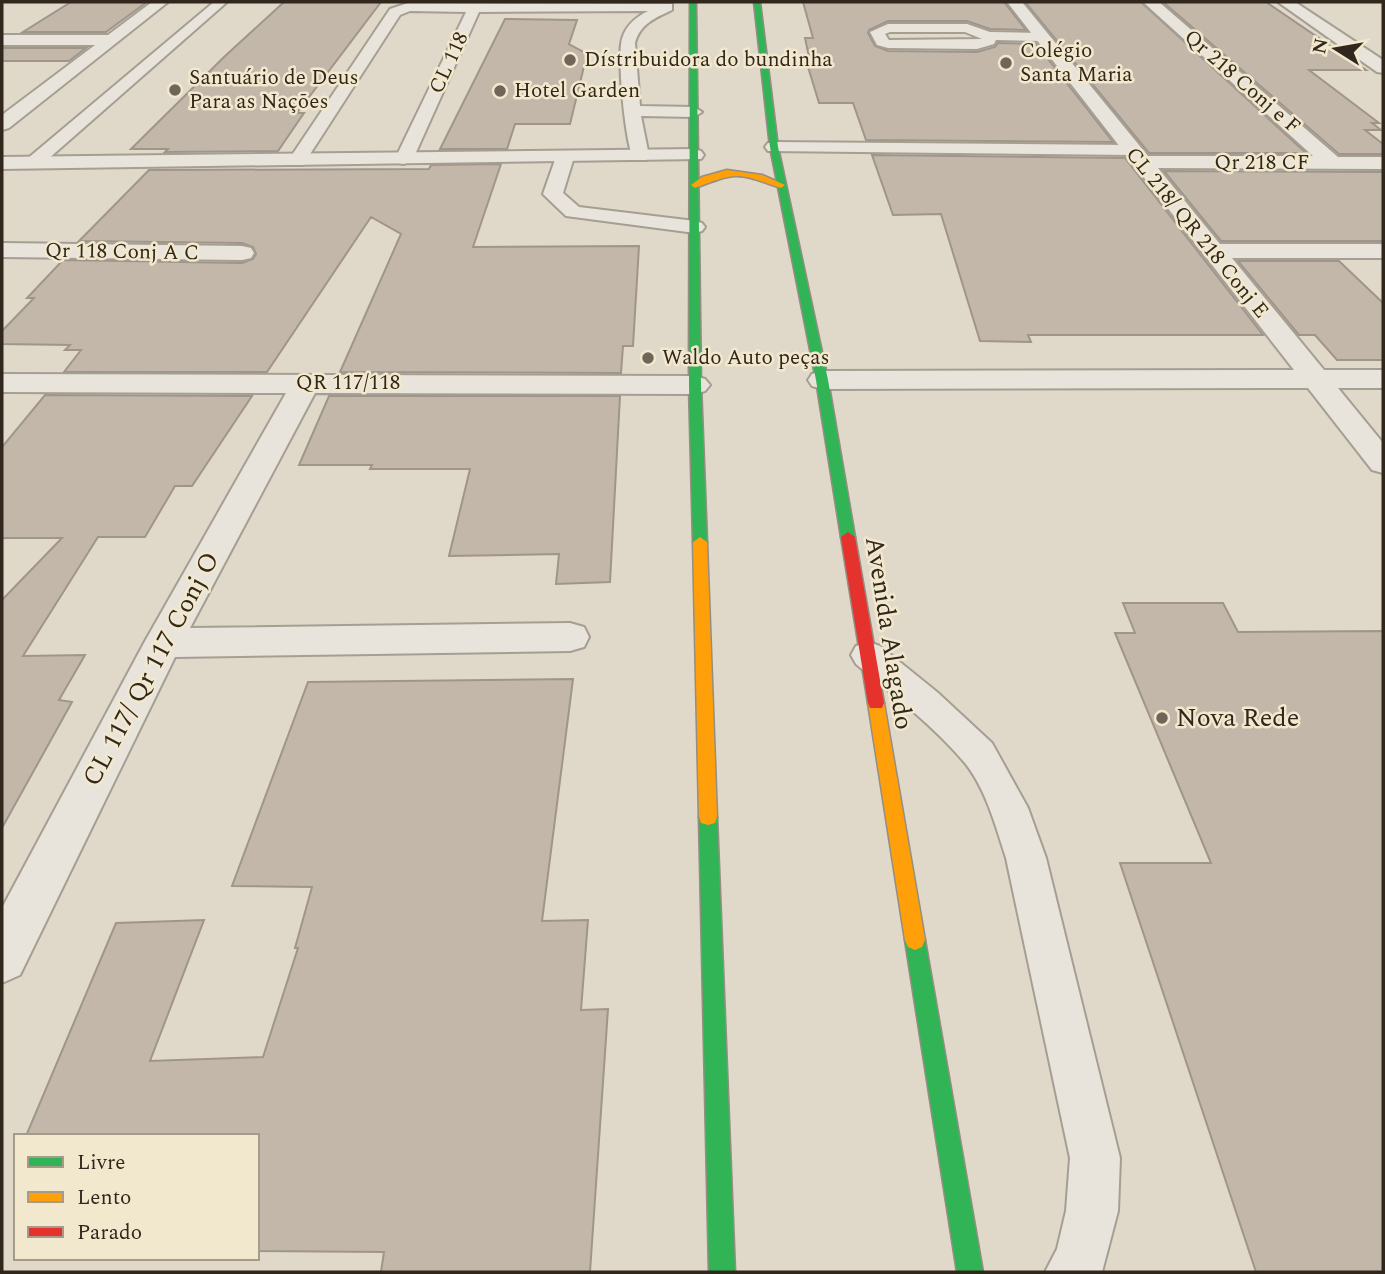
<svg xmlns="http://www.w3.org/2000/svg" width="1385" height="1274" font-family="Spectral,serif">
<rect width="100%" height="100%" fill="#e0d9c9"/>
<path fill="#c3b7aa" stroke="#a09589" stroke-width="2" d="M71 2H147L106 32H23Z
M284 2H381L297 113H304L278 151 165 152 168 149H131L224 57Z
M803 2H1004L1026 30 990 29 967 21H888L869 30 868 33 875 46 888 51 977 52 995 47 998 43 1036 44 1113 142 866 140 853 103H819L805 57H809L805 38H813Z
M1025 2H1141L1306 153H1149Z
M1163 2H1266L1366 70H1309L1379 123H1372L1381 130H1365L1383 144V154H1339Z
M505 19 577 20 569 44 587 54 570 124H515L507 149H440Z
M2 48H86L69 61H2Z
M872 155 1125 158 1263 335H1028L1031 342 980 341 941 214 893 215Z
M501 164 473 247 639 246 633 346H623L621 373 340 372 401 234 371 217 267 372H64L81 350H65L70 345 2 344V331L34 298H27L63 260 242 263 253 259 256 254 253 247 242 243 79 241 149 170 429 169 431 165Z
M1164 171 1383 172V241H1221Z
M1238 261H1339L1383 303V360H1337L1315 335H1299Z
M45 395 252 396 192 486H175L145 537H98L23 656 85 655 59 700 72 702 2 828V600L62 538H2V447Z
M329 396H620L610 582 556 584 559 554 449 556 470 469H370L372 465H299Z
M1123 603H1223L1238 632 1383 631V1272H1256L1120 863H1211L1115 633H1135Z
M573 679 542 921 588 920 581 1010 608 1009 590 1272H381L384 1252 257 1251V1136H26L116 923 204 920 150 1061 263 1057 298 948H295L312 887 232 886 308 682Z"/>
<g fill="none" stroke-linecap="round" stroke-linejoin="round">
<defs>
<path id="lane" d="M214 2H227L39 167H27L24 163 27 159Z
M408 3 672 4V10C655 18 640 24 635 43L640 106 694 107 702 112 694 117 641 116 649 156 646 160H634C625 144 617 56 622 39 626 25 636 17 648 11L479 12 413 159 404 164 398 163 395 159 466 12 410 11 400 15 303 165H291L288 161 390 9Z
M888 24H967L990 32 1041 33 1048 37 1041 41 996 40 994 44 977 49 888 48 877 45 870 32ZM890 32H965L982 39 889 40 885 34Z
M774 142 1131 145 1140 150 1131 155 768 151 765 147 768 143Z
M565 152 574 157 563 193 579 207 695 221 702 223 705 227 702 231 695 233 566 216 543 194 556 157Z
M868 642 880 646 937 692 992 743 1028 808 1046 858 1120 1158 1118 1211 1102 1272H1045L1057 1249 1066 1211 1070 1158 1006 858C996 827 986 789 965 763 934 726 893 695 856 664L851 655 856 646Z"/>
<path id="street" d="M152 2H168L9 128 2 130V115L95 45H2V35H108Z
M1007 2H1022L1148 156H1313L1143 2H1159L1338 157H1383V169L1158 168 1220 244H1383V258H1232L1324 370H1383V388H1338L1383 443V473L1372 470 1308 388 822 389 812 386 808 380 812 374 822 371 1294 370Z
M1278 2H1295L1383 60V73L1377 72Z
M694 149 701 151 704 155 701 159 2 169V157Z
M2 243 242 246 251 248 254 253 251 258 242 260 2 257Z
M2 374 695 376 705 379 710 385 705 391 695 394 315 393 190 628 570 623 584 627 589 637 584 647 570 651 175 657 20 975 2 983V908L144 643 286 393 2 392Z"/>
<path id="fast" d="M690 2H696L701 385 707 542 700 547 693 542 689 385Z
M754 2H760L778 147 828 380 855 537 848 542 841 537 816 380 770 147Z
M708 809 715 811 717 817 735 1272H709L699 817 701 811Z
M915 930 922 933 925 940 983 1272H957L905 940 908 933Z"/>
<path id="slow" d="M727 170 762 175 785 185 781 188C737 173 739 171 695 188L691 185 702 177Z
M700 537 707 542 717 817 715 823 708 825 701 823 699 817 693 542Z
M876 696 882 698 884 703 925 940 922 947 915 950 908 947 905 940 868 703 870 698Z"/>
<path id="jam" d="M848 532 855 537 884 703 882 708H870L868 703 841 537Z"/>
</defs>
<use href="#lane" stroke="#a59e93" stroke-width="4"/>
<use href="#street" stroke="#a59e93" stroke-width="4"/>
<use href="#fast" stroke="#948e83" stroke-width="3"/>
<use href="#slow" stroke="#948e83" stroke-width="3"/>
<use href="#jam" stroke="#948e83" stroke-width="3"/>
<use href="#lane" fill="#e8e4db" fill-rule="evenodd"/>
<use href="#street" fill="#e8e4db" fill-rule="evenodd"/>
<use href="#fast" fill="#30b455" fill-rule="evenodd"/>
<use href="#slow" fill="#ff9f0a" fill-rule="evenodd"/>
<use href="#jam" fill="#e5322d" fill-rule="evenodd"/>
</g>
<g fill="#6f6559" stroke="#f2e8ce" stroke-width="2.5">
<circle cx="570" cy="60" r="7"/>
<circle cx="1006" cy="63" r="7"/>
<circle cx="175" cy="90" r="7"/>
<circle cx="500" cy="91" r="7"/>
<circle cx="648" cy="358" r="7"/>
<circle cx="1162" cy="718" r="7"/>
</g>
<g text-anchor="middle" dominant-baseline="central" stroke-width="5" stroke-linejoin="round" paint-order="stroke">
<g font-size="21" fill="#32271c" stroke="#f2e8ce" text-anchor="start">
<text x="1020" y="51">Colégio<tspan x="1020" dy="24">Santa Maria</tspan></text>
<text x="584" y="60">Dístribuidora do bundinha</text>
<text x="189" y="78">Santuário de Deus<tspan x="189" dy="24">Para as Nações</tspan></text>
<text x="514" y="91">Hotel Garden</text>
<text x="662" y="358">Waldo Auto peças</text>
</g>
<g font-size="21" fill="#32271c" stroke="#f2e8ce">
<text transform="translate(449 63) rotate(-65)">CL 118</text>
<text transform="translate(1242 82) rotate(41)">Qr 218 Conj e F</text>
<text x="1262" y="163">Qr 218 CF</text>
<text transform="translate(1197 233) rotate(51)">CL 218/ QR 218 Conj E</text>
<text transform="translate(122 252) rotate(1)">Qr 118 Conj A C</text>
<text x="348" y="383">QR 117/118</text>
</g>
<g font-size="26" fill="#32271c" stroke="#f2e8ce">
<text transform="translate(889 633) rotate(81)">Avenida Alagado</text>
<text transform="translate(151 669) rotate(-62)">CL 117/ Qr 117 Conj O</text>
</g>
<g font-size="26" fill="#32271c" stroke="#f2e8ce" text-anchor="start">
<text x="1176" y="718">Nova Rede</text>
</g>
</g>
<rect width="1385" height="1274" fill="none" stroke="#32271c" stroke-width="7"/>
<rect x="14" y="1134" width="245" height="126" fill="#f2e8ce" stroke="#a59b87" stroke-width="2"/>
<rect x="28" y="1157" width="35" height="10" fill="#30b455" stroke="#a59b87" stroke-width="2"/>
<text x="77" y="1169" font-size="21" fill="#32271c">Livre</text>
<rect x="28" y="1192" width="35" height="10" fill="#ff9f0a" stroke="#a59b87" stroke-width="2"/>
<text x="77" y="1204" font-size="21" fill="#32271c">Lento</text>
<rect x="28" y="1227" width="35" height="10" fill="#e5322d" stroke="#a59b87" stroke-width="2"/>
<text x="77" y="1239" font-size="21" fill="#32271c">Parado</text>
<g transform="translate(1336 49) rotate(281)" stroke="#f2e8ce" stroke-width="5" paint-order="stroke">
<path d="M0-5L12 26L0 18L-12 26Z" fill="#32271c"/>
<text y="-10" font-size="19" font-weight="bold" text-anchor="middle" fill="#32271c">N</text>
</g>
</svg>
